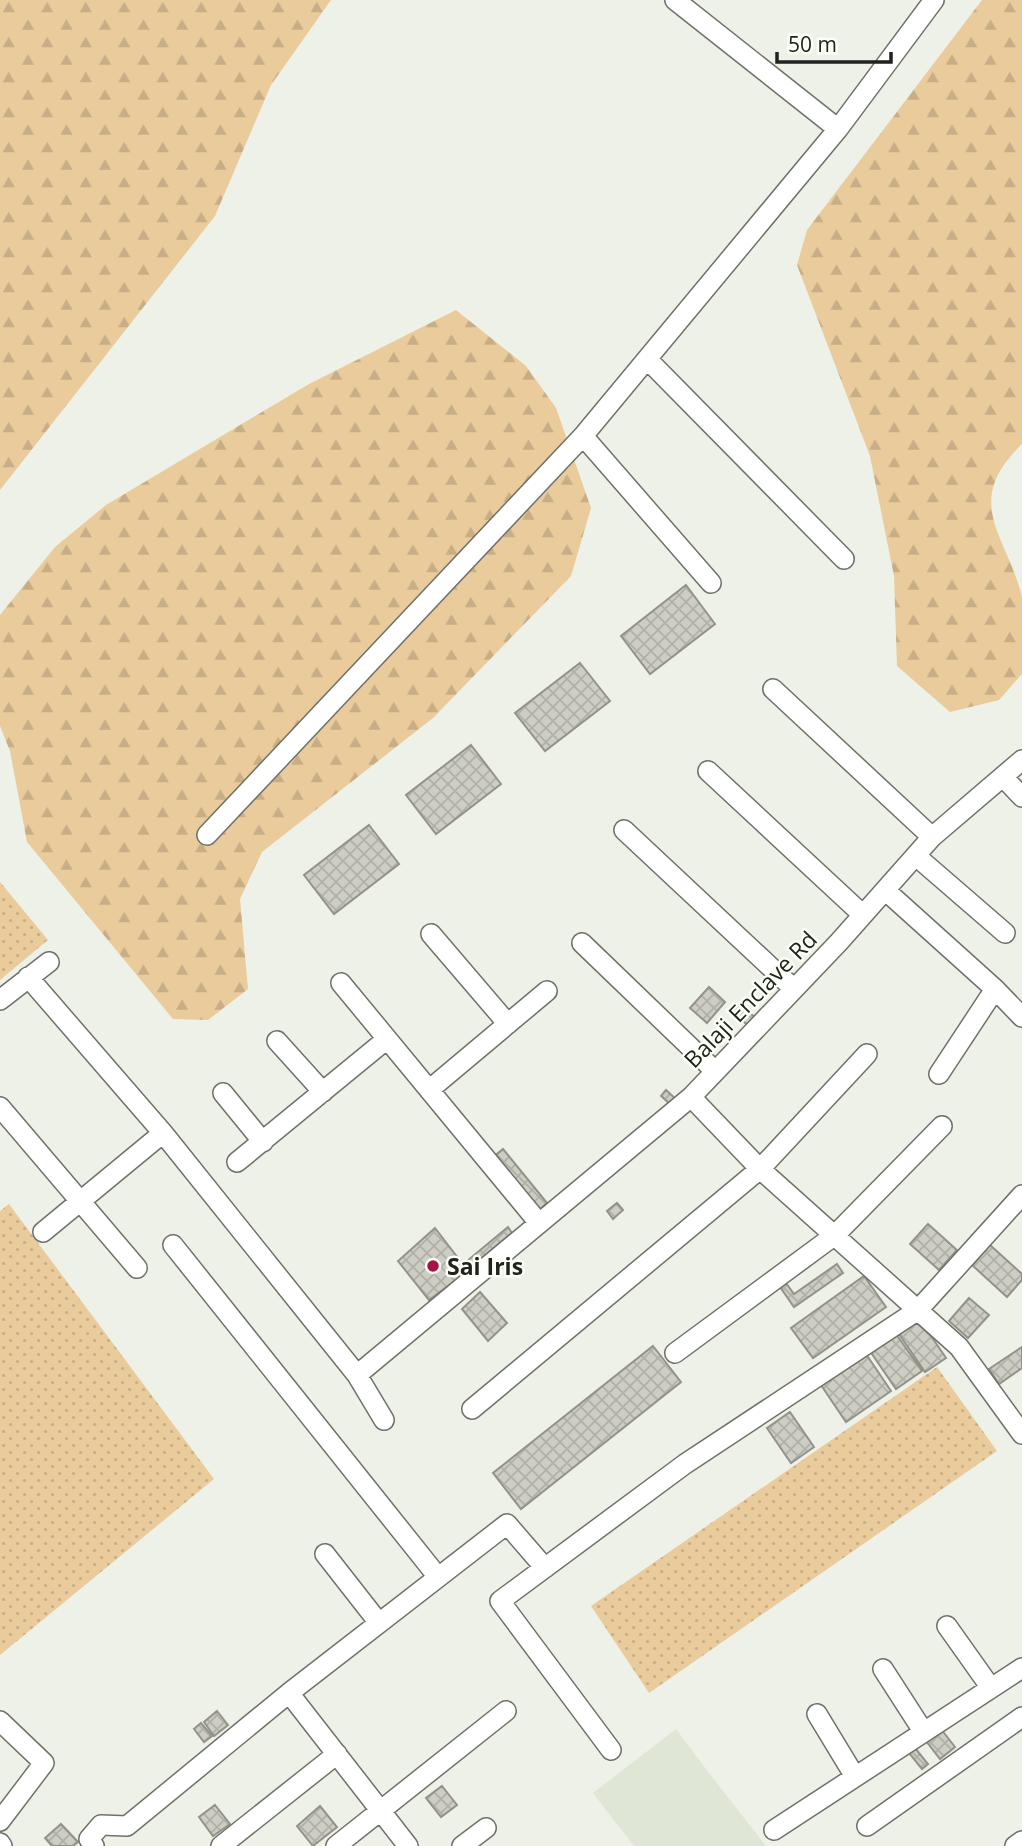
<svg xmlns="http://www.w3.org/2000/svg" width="1022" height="1846" font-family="'Open Sans',sans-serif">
<defs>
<pattern id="grass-dots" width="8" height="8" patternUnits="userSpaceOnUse" patternTransform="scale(1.75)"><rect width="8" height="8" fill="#eacb9c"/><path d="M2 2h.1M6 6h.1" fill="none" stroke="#c8ae86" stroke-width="1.8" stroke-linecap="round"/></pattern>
<pattern id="forest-firs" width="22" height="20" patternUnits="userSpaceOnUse" patternTransform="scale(1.75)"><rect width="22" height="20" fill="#eacb9c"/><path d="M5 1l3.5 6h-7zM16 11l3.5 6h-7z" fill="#c8ae86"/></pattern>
<pattern id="building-cross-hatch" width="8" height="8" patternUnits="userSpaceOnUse" patternTransform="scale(1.75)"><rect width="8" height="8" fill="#cecdc3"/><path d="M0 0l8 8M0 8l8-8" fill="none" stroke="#b1b0a7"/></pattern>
</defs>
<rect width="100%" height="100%" fill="#edf1e7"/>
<path fill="#dfe6d5" d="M676 1729 709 1773 766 1846H634L593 1793Z"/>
<path fill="url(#grass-dots)" d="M0 882 48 940 0 980Z
M9 1204 214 1479 0 1655V1211Z
M937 1367 997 1451 649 1693 591 1606Z"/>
<path fill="url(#forest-firs)" d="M0 0H331L271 85 215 216 0 490Z
M982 0H1022V444C961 503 1007 535 1022 597 1022 620 1022 650 1022 674L999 700 950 712 897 666 894 576 870 456 797 265 807 230Z
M456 310 526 366 556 408 591 508 571 576 433 718 262 852 240 899 248 989 208 1020 173 1019 27 842 10 751 0 726V615L55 547 106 505 309 384Z"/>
<path fill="url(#building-cross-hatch)" stroke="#94938a" stroke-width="2" d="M686 585 715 624 650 674 621 636Z
M580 663 610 701 545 751 515 713Z
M471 745 501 784 436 834 406 795Z
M369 825 399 864 334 914 304 875Z
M709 987 725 1002 707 1023 690 1008Z
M740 1005 756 1018 749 1026 733 1013Z
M666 1090 677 1100 672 1106 661 1096Z
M503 1149 547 1203 537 1212 492 1158Z
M617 1203 623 1210 613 1219 607 1211Z
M928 1224 957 1250 939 1270 910 1244Z
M508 1227 512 1233 472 1266 467 1261Z
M435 1228 468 1271 429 1300 398 1261Z
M990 1245 1022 1274V1280L1007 1297 972 1265Z
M837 1264 843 1273 794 1307 780 1287 786 1283 794 1294Z
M864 1276 886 1307 813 1358 791 1328Z
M480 1292 507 1323 488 1341 462 1309Z
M969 1298 989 1315 968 1338 949 1321Z
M918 1317 946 1358 925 1372 897 1331Z
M896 1334 922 1371 896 1389 870 1351Z
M653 1346 681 1382 521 1509 493 1473Z
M1022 1347V1368L999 1384 989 1369Z
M866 1354 891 1391 846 1422 821 1385Z
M790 1412 814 1447 791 1463 767 1428Z
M217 1711 228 1725 214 1736 204 1722Z
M201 1723 212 1736 204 1742 194 1729Z
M941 1729 955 1747 940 1759 926 1741Z
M915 1748 928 1764 922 1769 909 1753Z
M442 1786 457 1805 441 1817 426 1798Z
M215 1805 230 1824 213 1836 199 1817Z
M320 1806 337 1827 313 1846 297 1826Z
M61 1824 78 1842 73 1846H52L45 1838Z"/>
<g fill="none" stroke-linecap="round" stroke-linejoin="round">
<defs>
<path id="minor" d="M675 0 838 129
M647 359 844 559
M583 436 711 583
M773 689 932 837 839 942 691 1097 760 1169 959 1347 1022 1434
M708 771 863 915
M1003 777 1022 797
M624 830 794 989
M207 835 583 436 838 129 934 0
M932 837 1022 760
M916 856 1005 933
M885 890 995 989 939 1074
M431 934 508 1024
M582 943 715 1071
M28 977 163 1133
M341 983 539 1223
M995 989 1022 1017
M0 1000 49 962
M277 1041 323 1092
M429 1090 547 991
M223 1093 263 1142
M0 1107 137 1268
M237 1162 387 1039
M43 1232 163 1133 357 1375 384 1420
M173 1245 438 1577
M675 1353 835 1235 942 1126
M357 1375 691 1097
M472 1409 760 1169 867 1054
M325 1554 379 1623
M947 1626 991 1688
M883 1669 923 1731
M817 1714 854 1775
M0 1721 44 1763 0 1821
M611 1750 500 1601 685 1464 918 1310 1022 1195
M867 1826 1022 1717
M774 1830 1022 1668
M0 1843 2 1846
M94 1846 89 1839 101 1825 127 1826 289 1693
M221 1846 337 1754
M336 1846 506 1711
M408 1846 289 1693 507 1524 545 1568
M462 1846 486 1828
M1015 1846 1022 1841"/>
</defs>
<use href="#minor" stroke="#6e7269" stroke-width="22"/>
<use href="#minor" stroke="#fff" stroke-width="19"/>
</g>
<circle fill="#a81247" stroke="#fafef4" stroke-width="2.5" cx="433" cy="1266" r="7"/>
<g text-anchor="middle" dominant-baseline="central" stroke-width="5" stroke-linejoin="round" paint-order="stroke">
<g font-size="23" fill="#21221f" stroke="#fafef4">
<text transform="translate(750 999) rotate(-46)">Balaji Enclave Rd</text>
</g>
<g font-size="23" font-weight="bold" fill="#21221f" stroke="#fafef4" text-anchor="start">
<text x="447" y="1266">Sai Iris</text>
</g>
</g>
<path d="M777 52v10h114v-10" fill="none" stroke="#21221f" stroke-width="3.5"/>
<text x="788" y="52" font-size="21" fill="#21221f" stroke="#fafef4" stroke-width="5" paint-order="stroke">50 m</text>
</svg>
